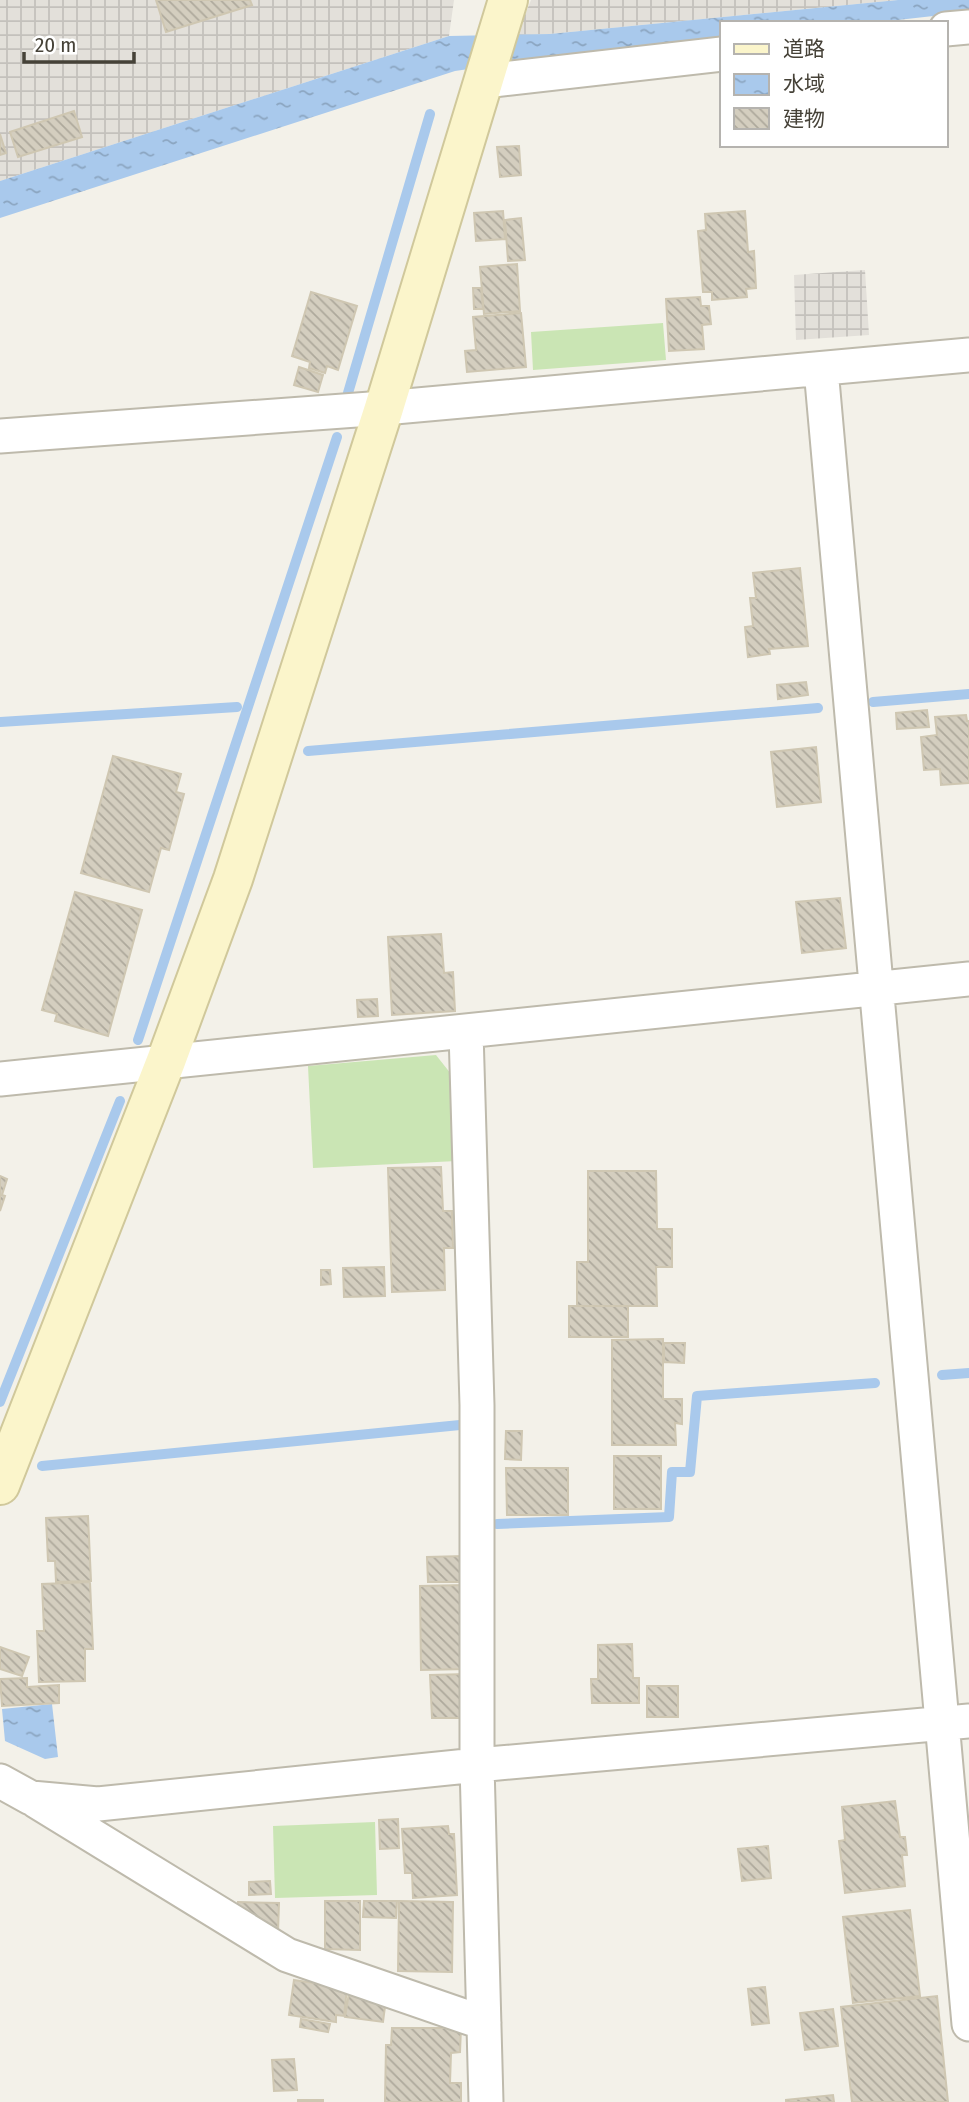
<svg xmlns="http://www.w3.org/2000/svg" width="969" height="2102" font-family="'Fira Sans Condensed','Noto Sans JP',sans-serif">
<defs>
<pattern id="industrial-grid" width="8" height="8" patternUnits="userSpaceOnUse" patternTransform="scale(1.75)"><rect width="8" height="8" fill="#e3e0da"/><path d="M0 4h8M4 0v8" fill="none" stroke="#c4c1bc"/></pattern>
<pattern id="water-ripples" width="26" height="14" patternUnits="userSpaceOnUse" patternTransform="scale(1.75)"><rect width="26" height="14" fill="#a9c9ec"/><path d="M2 4q2-2 4 0t4 0M15 11q2-2 4 0t4 0" fill="none" stroke="#8ba5c0"/></pattern>
<pattern id="building-back-hatch" width="6" height="6" patternUnits="userSpaceOnUse" patternTransform="scale(1.75)"><rect width="6" height="6" fill="#d4cebf"/><path d="M-1 5l2 2M0 0l6 6M5-1l2 2" fill="none" stroke="#aea99c"/></pattern>
</defs>
<rect width="100%" height="100%" fill="#f3f1e9"/>
<path fill="url(#industrial-grid)" d="M0 0H454L449 36 0 181Z
M531 0H898L550 34 517 35Z
M865 270 869 335 796 340 794 275Z"/>
<path fill="#cae5b4" d="M663 323 666 360 533 370 531 332Z
M436 1055 451 1074 457 1161 313 1168 308 1066Z
M375 1822 377 1895 275 1898 273 1826Z"/>
<path fill="url(#water-ripples)" d="M898 0H969V12L871 23H722V39L545 58 455 71 0 218V181L449 36 550 34Z
M52 1704 58 1757 45 1759 5 1741 2 1709Z"/>
<g fill="none" stroke-linecap="round" stroke-linejoin="round">
<path stroke="#a9c9ec" stroke-width="10" d="M348 393 430 114
M873 702 969 694
M0 722 237 707
M308 751 818 708
M138 1040 337 437
M942 1375 969 1373
M0 1402 120 1101
M42 1466 460 1425
M497 1524 669 1517 672 1472H690L697 1396 875 1383"/>
</g>
<path fill="url(#building-back-hatch)" stroke="#cfc7b2" stroke-width="2" d="M156 0H250L252 5 166 32Z
M74 111 82 137 18 157 10 132Z
M0 134 6 153 0 155Z
M519 146 521 175 500 177 497 147Z
M503 211 505 239 476 241 474 213Z
M745 211 748 252 754 251 756 288 746 289 747 297 712 300V292H703L698 231 706 230 705 214Z
M521 218 525 260 508 261 505 220Z
M517 264 520 311 484 314 480 267Z
M473 288H481L483 309H474Z
M311 292 357 306 338 370 327 366 325 373 309 368 310 362 292 356Z
M700 297 701 306H709L711 324 702 325 704 349 669 351 666 299Z
M521 313 526 367 467 372 465 351 476 350 473 317Z
M299 367 323 375 318 392 294 385Z
M800 568 808 646 769 649 770 654 748 657 745 627 753 626 750 598H756L753 573Z
M806 682 808 695 778 699 777 685Z
M927 710 929 727 897 729 896 713Z
M966 715 967 721H969V783L941 785 940 769 924 770 921 737 937 735 935 717Z
M816 747 821 802 777 807 771 752Z
M113 756 181 774 176 792 184 794 169 850 161 848 149 892 81 873Z
M75 892 142 910 108 1036 55 1021 57 1014 42 1010Z
M840 898 846 948 802 953 796 902Z
M441 934 444 973 453 972 455 1011 392 1015 388 937Z
M377 999 378 1016 358 1017 357 1000Z
M441 1167 443 1211H452L453 1248H444L445 1290 392 1292 388 1168Z
M588 1171H656L657 1229H672V1267H656L657 1306H577V1262H588Z
M0 1176 7 1179 2 1195 5 1196 0 1211Z
M384 1267 385 1296 344 1297 343 1268Z
M321 1270H330L331 1284 321 1285Z
M569 1306H628V1337H569Z
M663 1339V1399H682V1424L675 1423 676 1445H612V1340Z
M664 1343H685L684 1363 664 1362Z
M506 1431H522L521 1460 505 1459Z
M614 1456H661V1509H614Z
M506 1468H568V1515H507Z
M88 1516 91 1581 56 1582 55 1561H48L46 1518Z
M464 1556 465 1582H428L427 1557Z
M90 1582 93 1649H85V1681L39 1682 37 1631H44L42 1584Z
M465 1585 467 1669 421 1670 420 1586Z
M632 1644 633 1678H639V1703H592L591 1679H598V1645Z
M0 1647 29 1657 22 1676 0 1669Z
M467 1674 468 1718H432L430 1675Z
M27 1678V1687L59 1685V1703L2 1706 0 1679Z
M647 1686H678V1717H647Z
M895 1801 900 1837H905L907 1855H902L905 1886 845 1893 839 1841 845 1840 842 1807Z
M398 1819 399 1848 380 1849 379 1820Z
M448 1826 449 1834H454L457 1895 413 1898 412 1873H405L402 1829Z
M768 1846 771 1878 742 1881 738 1849Z
M270 1881 271 1894 249 1895V1882Z
M325 1901H360V1950L325 1949Z
M364 1901H397L396 1918 363 1917Z
M399 1901 453 1902 452 1972 398 1971Z
M238 1902 279 1903 278 1933 238 1915Z
M910 1910 920 1996 853 2003 843 1917Z
M294 1980 347 1988 344 2016 336 2015V2022L289 2015Z
M765 1987 769 2023 752 2025 748 1989Z
M349 1993 386 1999 383 2022 345 2017Z
M937 1996 948 2102H852L841 2007Z
M833 2009 838 2046 805 2050 800 2013Z
M301 2019 330 2024 328 2032 300 2027Z
M392 2028H461L460 2052 451 2053 450 2083H461V2102H385L386 2045H391Z
M294 2059 297 2090 274 2091 272 2060Z
M833 2095 834 2102H786V2100Z
M298 2100H323V2102H298Z"/>
<g fill="none" stroke-linecap="round" stroke-linejoin="round">
<defs>
<path id="street" d="M946 29 969 27
M484 81 722 54
M821 369 969 2024
M0 436 384 408 969 355
M466 1032 477 1405V1765L486 2102
M0 1079 969 979
M0 1781 31 1798 98 1804 477 1765 969 1721
M36 1801 287 1955 484 2023"/>
<path id="secondary" d="M0 1485 166 1061 233 879 384 408 508 0"/>
</defs>
<use href="#street" stroke="#bebaac" stroke-width="37"/>
<use href="#secondary" stroke="#d0c89b" stroke-width="42"/>
<use href="#street" stroke="#fff" stroke-width="33"/>
<use href="#secondary" stroke="#fbf5cb" stroke-width="38"/>
</g>
<rect x="720" y="21" width="228" height="126" fill="#ffffff" stroke="#b5b3af" stroke-width="2"/>
<rect x="734" y="44" width="35" height="10" fill="#fbf5cb" stroke="#b5b3af" stroke-width="2"/>
<text x="783" y="56" font-size="21" fill="#464238">道路</text>
<rect x="734" y="74" width="35" height="21" fill="url(#water-ripples)" stroke="#b5b3af" stroke-width="2"/>
<text x="783" y="91" font-size="21" fill="#464238">水域</text>
<rect x="734" y="108" width="35" height="21" fill="url(#building-back-hatch)" stroke="#b5b3af" stroke-width="2"/>
<text x="783" y="126" font-size="21" fill="#464238">建物</text>
<path d="M24 52v10h110v-10" fill="none" stroke="#464238" stroke-width="3.5"/>
<text x="35" y="52" font-size="21" fill="#464238" stroke="#ffffff" stroke-width="5" paint-order="stroke">20 m</text>
</svg>
